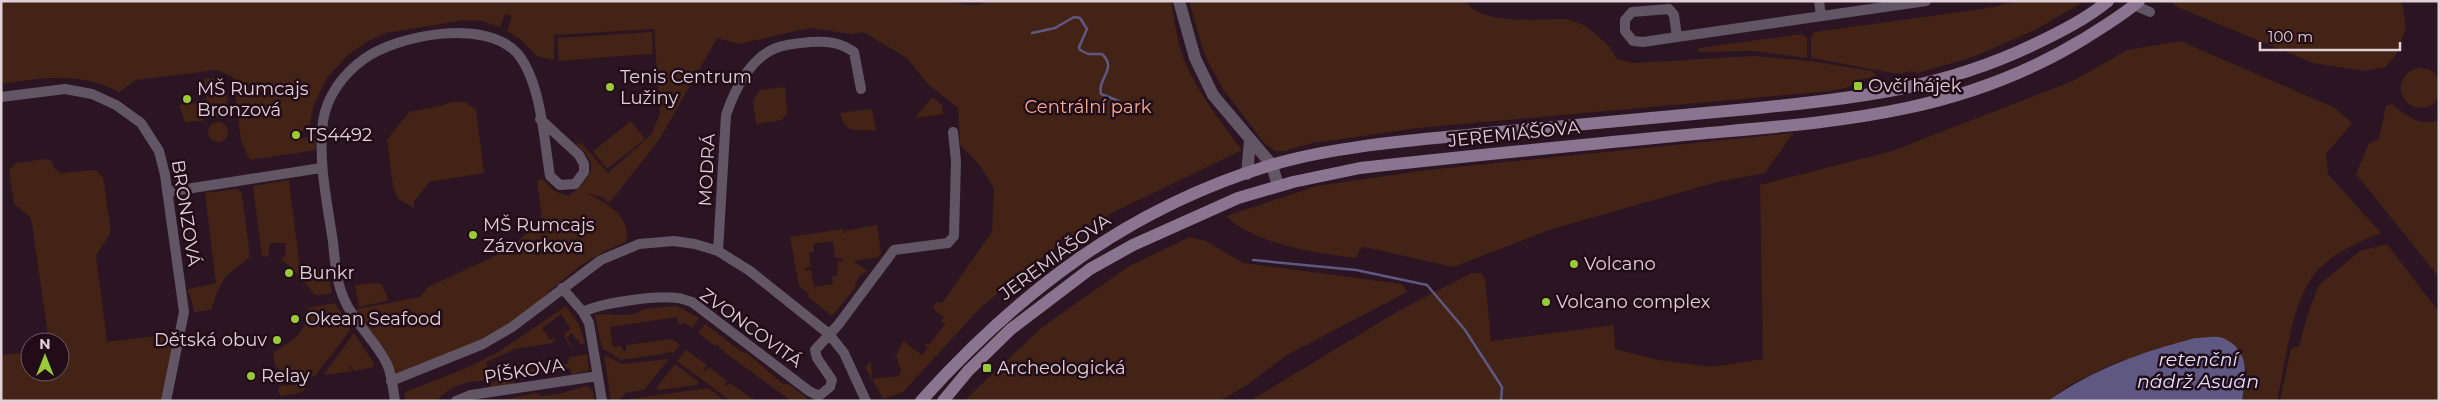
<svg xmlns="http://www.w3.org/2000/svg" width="2440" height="402" font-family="Montserrat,sans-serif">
<rect width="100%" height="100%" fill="#2b1522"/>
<path fill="#432315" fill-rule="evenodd" d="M1 1H953C965 6 977 7 988 1H1171C1175 22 1177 43 1185 62 1199 95 1221 122 1242 150L1114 212 1062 242 981 307 903 392 883 399 865 367 871 361 872 379 899 376 901 371 897 358 892 357 896 356 903 341 922 355 928 348 924 345 925 343 929 345 945 324 941 321 944 317 932 308 937 302 942 303 992 232 994 189 980 165 960 145 958 108 928 84 907 58 863 32 851 34 810 28 739 44 717 38 659 140 615 196 608 203 603 197 586 193C606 203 632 215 626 242L603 252 580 266 553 288 512 327 391 381 387 363 351 312 357 309 420 297 428 287 508 250 542 220 537 180 543 179C550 189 556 193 569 196 589 178 604 166 575 144L581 143 608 173 651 135 660 114 654 29 554 35V60L537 56 520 39 507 31 512 16 505 14 500 27 482 21 465 20 386 33 366 42 346 57 327 78 313 107 309 130 291 133 292 140 316 136V150L250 160 241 141 233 77 217 70 136 80 119 92C78 71 45 78 1 84Z
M1189 1H1465C1483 26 1539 19 1567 19L1586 26 1608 45 1617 59 1634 63 1754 56 1810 61 1872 71 1876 75V77L1857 80V85L1831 91 1418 128 1313 143 1284 151H1275L1265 144 1223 89 1205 56Z
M2017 1H2085L2035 30 1973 57 1918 73 1912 71 1898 74 1811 58V37L1815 32 1989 8Z
M2172 1H2402L2406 28 2396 55 2385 67 2364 71 2313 63 2175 6Z
M652 32 653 54 606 57 605 40 606 57 559 61 557 38Z
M1802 34 1807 38V58L1754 51 1697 52 1699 48Z
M2180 41 2333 107 2352 123 2326 154 2328 174 2381 233C2356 243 2327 255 2311 279 2291 307 2285 366 2277 401H2242L2247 371 2239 349 2222 338H2195L2115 363 2072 384 2048 401H1250L1400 310 1472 273H1482L1485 279 1491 341 1614 325 1615 349 1658 360 1712 367 1763 359 1760 185 1892 151 2073 81 2127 50Z
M2401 88a20 20 0 1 1 40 0a20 20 0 1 1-40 0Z
M224 77 229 115 209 118 204 79Z
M785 87 787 113 782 120 756 124 753 100 760 90Z
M932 97 942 105 943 114 915 118Z
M450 102H465L476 110 484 173 429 182 414 202V208L398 199 393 186 387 140 409 112 441 106Z
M200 103 203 121 185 122 179 105Z
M2392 104C2405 116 2421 127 2439 120V277L2356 174 2369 143 2379 139 2386 106Z
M872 109 876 131C856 128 847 137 840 113Z
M631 121 645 139 607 169 593 151Z
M208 132a10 10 0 1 1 20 0a10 10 0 1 1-20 0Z
M1793 133 1765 173 1717 182 1552 229 1453 267 1365 247 1360 249 1356 258C1317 253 1256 245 1226 216L1317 186 1427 170Z
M46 159 51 160 54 168 61 173 95 170 103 177 111 232 96 256 107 342 164 335 177 349 166 401H1V355L30 352V372H60V342H49L32 224 30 217 14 204 9 170 16 163Z
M289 180 300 270 327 268 332 292 330 294 315 295 292 268 282 260V257H285L286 243H270L268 257 262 256 253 186Z
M237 189 242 193 250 257 226 276 218 290 211 310 194 312 190 294 187 293 189 289 216 283 205 193Z
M877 225 881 253 878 257 853 261 868 271C861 274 855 280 855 288L832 316 808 297 809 294 799 286 790 237 843 229 844 235 845 231ZM833 241 835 258H843V261H838L837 275 832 276 833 284 814 287 811 270 805 271V268L811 266 809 253 814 252 813 244Z
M1190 237 1206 241 1243 263 1402 284 1407 292 1287 355 1247 385 1220 401H964L1041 328 1129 266Z
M2387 244 2439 312V401H2280L2291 348 2299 346 2307 316 2319 285 2360 251Z
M378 283 382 285 388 299 387 301 359 307 355 285Z
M335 303 351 329 315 376 277 381V377L281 371 275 365 273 353C293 339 306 336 308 308Z
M566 306 579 325 585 343 581 345 572 333 566 338 572 346 571 347 565 339 564 333 571 329 561 314 542 328 550 340 556 337 553 343 515 349 486 362 492 383 518 371 568 364 569 357 587 354 589 370 572 375 569 368 515 376 514 384 491 387 487 380C467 382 451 384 437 401H405V392L469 367 500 351Z
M677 306 699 318 692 328 685 323 679 325 677 317 610 327 613 347 622 346 623 351H626V345L672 339 680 345 673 353 670 351 663 354 621 360 602 348 595 315C609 312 631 320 643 309Z
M705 324 742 352 747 353 783 384H788L806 397V401H791L719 348 720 346 712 344 698 333Z
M354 333 373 362V367L354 371 349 363 352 371 325 375 324 374Z
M686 350 707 365 704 369 706 371 709 367 727 381 724 385 726 386 730 383 756 401H731L677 361Z
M604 355 622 364 669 359 644 390 625 393 619 401H611Z
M675 364 699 382 697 385 659 390 656 388Z
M308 383 303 392 281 396 279 394V386Z
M586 386 593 390 594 401H498L536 393 543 396 559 394Z
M708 388 725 401H628L630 399Z"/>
<path fill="#5e5883" d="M2195 338C2203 338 2216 335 2223 338 2251 350 2246 377 2242 401H2048C2093 369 2142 352 2195 338Z"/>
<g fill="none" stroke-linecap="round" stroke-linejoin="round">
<path stroke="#5e5883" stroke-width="2.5" d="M1032 33 1055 28 1074 17 1080 18 1087 29 1079 47 1080 50 1088 54H1102C1118 69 1097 78 1101 94L1119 101
M1253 260 1356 270 1427 285 1465 330 1502 387 1501 401"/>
<path stroke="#625566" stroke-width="10" d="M1819 1 1821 16
M2134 5 2150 12
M1677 37 1643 42 1633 41 1625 31V20L1632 12 1669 9 1674 15 1677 37 1926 1
M1 97 65 89 92 94 116 105 141 123 159 151 165 175 184 312 166 401
M167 192 321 168
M718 251 726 115C734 91 750 58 776 48 786 44 799 43 810 42 828 41 839 42 854 52L861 89
M562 288 583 312 589 323 602 401
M583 312C600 303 657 295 677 298 682 298 687 301 692 302L809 391 819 396 830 387 832 380 817 358 815 350 838 325 894 250 948 243 954 236 956 161 953 132
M391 381 483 344 512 327 601 260 639 244 674 241 695 244 718 251 750 271 829 334 844 353 866 401
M395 401C393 389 392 375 387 364 376 341 355 324 345 301 336 283 335 261 333 242 327 201 318 162 323 121 327 96 343 74 364 59 397 35 485 18 517 53 541 81 544 140 550 176L560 185 575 184 584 172V164L579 155 540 119
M456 401 471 395 598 376"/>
<path stroke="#625566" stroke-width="12" d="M1179 1 1195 58 1213 95 1272 165 1278 186
M1247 174 1250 140"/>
<path stroke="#89758f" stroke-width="12" d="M921 401C1019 292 1128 208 1271 165 1339 145 1418 140 1488 133 1579 125 1669 116 1759 108 1859 98 1944 88 2035 44 2060 32 2086 19 2108 1
M943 401 968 371 1011 329 1090 269 1133 245 1238 198 1293 182 1360 168C1465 156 1570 146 1675 136 1822 122 1952 119 2082 40 2101 28 2122 16 2139 1"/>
</g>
<g fill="#99cb36" stroke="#210c18" stroke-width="2">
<rect x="1853" y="81" width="10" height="10" rx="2.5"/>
<circle cx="610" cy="87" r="5"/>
<circle cx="187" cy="99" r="5"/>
<circle cx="296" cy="135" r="5"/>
<circle cx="473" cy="235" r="5"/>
<circle cx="1574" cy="264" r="5"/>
<circle cx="289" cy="273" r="5"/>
<circle cx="1546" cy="302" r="5"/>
<circle cx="295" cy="319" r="5"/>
<circle cx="277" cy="340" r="5"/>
<rect x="982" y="363" width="10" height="10" rx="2.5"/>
<circle cx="251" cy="376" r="5"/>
</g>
<g text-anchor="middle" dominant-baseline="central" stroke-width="5" stroke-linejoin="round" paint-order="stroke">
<g font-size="18" fill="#e0d0d8" stroke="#210c18" text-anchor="start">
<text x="620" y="77">Tenis Centrum<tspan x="620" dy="21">Lužiny</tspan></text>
<text x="1868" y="86">Ovčí hájek</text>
<text x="197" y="89">MŠ Rumcajs<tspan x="197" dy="21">Bronzová</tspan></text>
<text x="306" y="135">TS4492</text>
<text x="483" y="225">MŠ Rumcajs<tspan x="483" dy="21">Zázvorkova</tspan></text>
<text x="1584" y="264">Volcano</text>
<text x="299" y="273">Bunkr</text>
<text x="1556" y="302">Volcano complex</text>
<text x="305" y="319">Okean Seafood</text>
<text x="267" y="340" text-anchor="end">Dětská obuv</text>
<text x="997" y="368">Archeologická</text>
<text x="261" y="376">Relay</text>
</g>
<g font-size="18" fill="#f8ac8f" stroke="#210c18">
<text x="1088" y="107">Centrální park</text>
</g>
<g font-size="18" fill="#e0d0d8" stroke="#210c18">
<text transform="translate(1514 134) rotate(-6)">JEREMIÁŠOVA</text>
<text transform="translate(707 170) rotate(-87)">MODRÁ</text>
<text transform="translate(186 213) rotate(81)">BRONZOVÁ</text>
<text transform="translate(1055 257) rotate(-36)">JEREMIÁŠOVA</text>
<text transform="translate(751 328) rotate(36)">ZVONCOVITÁ</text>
<text transform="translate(524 371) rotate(-9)">PÍŠKOVA</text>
</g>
<g font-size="19" font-style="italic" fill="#e2dffc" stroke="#210c18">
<text x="2198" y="359">retenční<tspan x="2198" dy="22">nádrž Asuán</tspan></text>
</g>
</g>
<rect width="2440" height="402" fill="none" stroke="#e0d0d8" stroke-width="5"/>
<g transform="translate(45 357)"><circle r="24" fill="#210c18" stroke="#6d5a65"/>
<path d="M0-4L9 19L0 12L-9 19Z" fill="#99cb36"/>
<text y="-8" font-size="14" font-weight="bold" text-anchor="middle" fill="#e0d0d8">N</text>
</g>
<path d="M2260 42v8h140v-8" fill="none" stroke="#e0d0d8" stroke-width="2.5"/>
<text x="2268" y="42" font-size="15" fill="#e0d0d8" stroke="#210c18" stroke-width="4" paint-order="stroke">100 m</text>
</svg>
